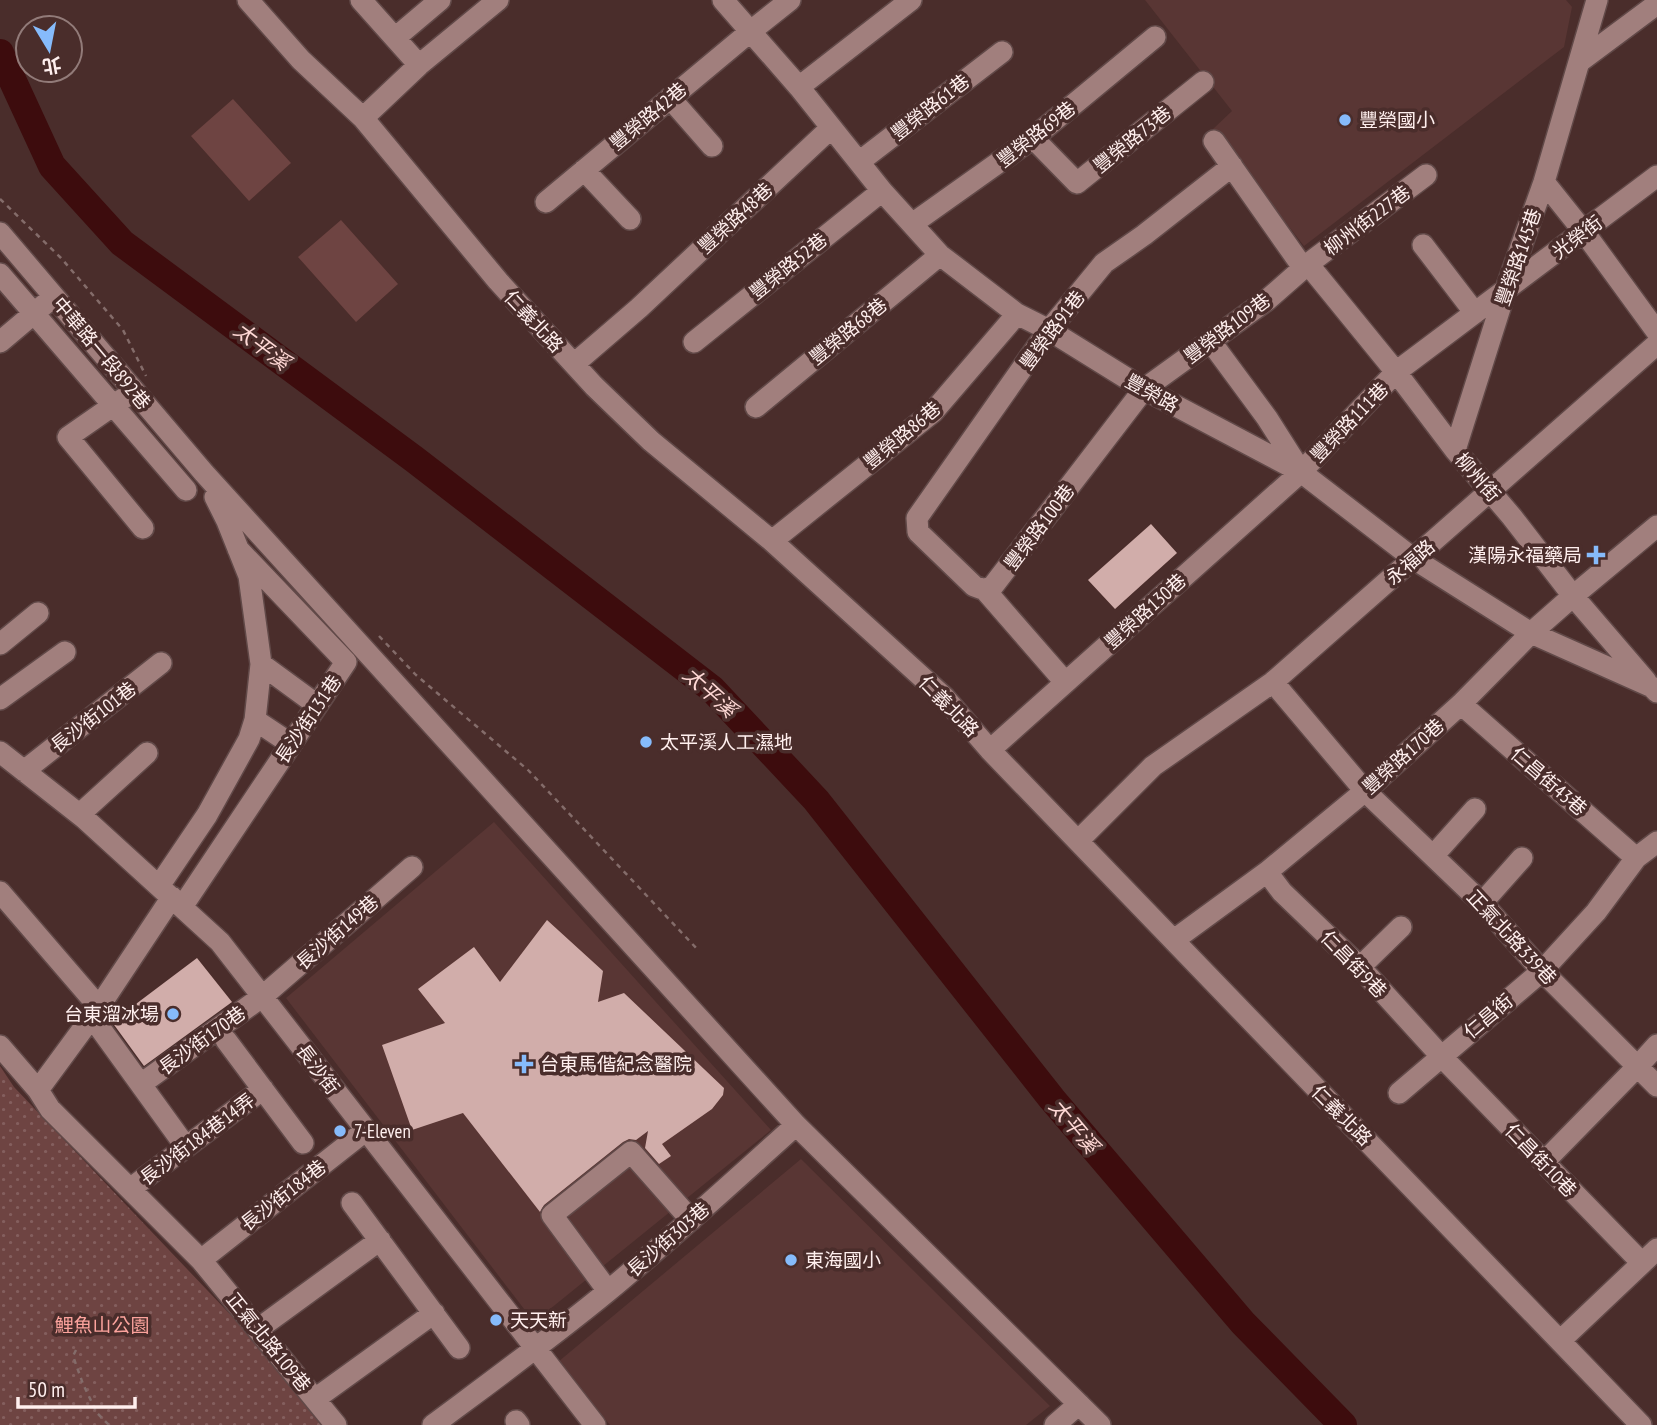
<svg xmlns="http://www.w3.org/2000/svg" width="1657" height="1425" font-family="'PT Sans Narrow','Noto Sans TC',sans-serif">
<defs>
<pattern id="park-dots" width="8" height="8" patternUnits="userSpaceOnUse" patternTransform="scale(1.75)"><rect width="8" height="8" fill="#6e4442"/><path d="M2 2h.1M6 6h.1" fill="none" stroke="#845f5e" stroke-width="1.8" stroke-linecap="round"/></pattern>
</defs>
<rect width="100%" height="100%" fill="#4a2d2b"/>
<path fill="#593634" d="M1145 0H1566L1572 7 1564 47 1304 246 1213 129 1232 111Z
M494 822 771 1130 534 1322 286 998Z
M801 1159 1050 1406 1026 1425H610L558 1362Z"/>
<path fill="#6e4442" d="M233 99 291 163 249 201 191 136Z
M341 220 398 284 356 322 298 257Z"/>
<path fill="url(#park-dots)" d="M0 1066 14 1087 265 1351 325 1425H0Z"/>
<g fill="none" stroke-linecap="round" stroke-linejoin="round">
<path stroke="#3d0c0d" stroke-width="28" d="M0 53 52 166 122 243 414 459 712 689 816 800 1052 1099 1243 1323 1343 1425"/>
</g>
<path fill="#d1adaa" d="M1151 524 1177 553 1115 609 1088 580Z
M547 920 603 971 598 1002 624 993 724 1088 723 1095 712 1109 662 1144 671 1156 659 1164 645 1148 648 1131 636 1140 629 1139 623 1142 544 1205 540 1212 463 1113 412 1130 382 1045 445 1023 418 989 474 947 500 982Z
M197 958 232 1002 144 1066 112 1022Z"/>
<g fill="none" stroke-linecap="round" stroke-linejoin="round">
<defs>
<path id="minor" d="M248 0 301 60 363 118 498 281 594 386 651 441 772 541 945 698 990 750 1641 1425
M361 0 419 65
M723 0 799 87 882 191 940 255 1017 314 1049 330 1144 389 1301 472 1414 559 1531 633 1652 687 1657 692
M395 38 440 0
M1579 62 1657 4
M799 87 911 0
M670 98 712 146
M363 118 419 65 498 0
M1033 138 1077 183 1203 82
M1214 141 1304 269
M859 162 1002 52
M1232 166 1144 235 1104 263 1049 330 917 518 918 532 974 586 985 590 993 586 1144 389 1267 300 1308 264 1426 175
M584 170 630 219
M1544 182 1584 232 1657 332
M546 202 751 31 790 0
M912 224 1033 138 1155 37
M0 233 204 473 796 1125 1100 1425
M1423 245 1475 313
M1308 264 1396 372 1455 450 1512 517 1573 596 1646 681
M0 274 186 490
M0 342 45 304
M694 342 882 191
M1211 342 1267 418 1300 470
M574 364 639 308 831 128
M124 398 68 437 143 528
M756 407 940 255
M1455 450 1506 289 1544 182 1597 0
M772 541 933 412 1017 314
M985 590 1065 682
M0 644 38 613
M261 664 317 705
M1273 682 1365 791 1482 903 1542 971 1657 1086
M0 699 65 652
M1461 704 1636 858
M255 720 291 744
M990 750 1301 472 1396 372 1657 176
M0 752 84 818 220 942 595 1425
M24 771 161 663
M80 814 147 753
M1078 841 1153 766 1273 682 1657 344
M1433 856 1475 809
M1267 872 1282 892 1360 967 1441 1056 1642 1263
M159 886 207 815 249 739 255 720 261 664 249 576 227 521 215 497
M0 892 99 1007
M1482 903 1522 858
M182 907 346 662 238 549
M1174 940 1267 872 1365 791 1461 704 1531 633 1573 596 1657 526
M1360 967 1401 927
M92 1017 186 1147
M226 1040 303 1143
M0 1046 38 1090 50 1109 201 1260 336 1425
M141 1084 263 996 412 867
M38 1090 99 1007 172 897
M1399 1093 1542 971 1596 912 1636 858 1657 842
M1544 1162 1638 1066 1657 1045
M130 1189 263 1089
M352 1203 459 1348
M201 1260 365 1131
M608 1291 552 1215 631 1152 691 1220
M258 1329 380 1240
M1560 1341 1657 1249
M315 1399 434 1313
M516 1421 519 1425
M433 1425C492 1381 551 1338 607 1292 672 1238 734 1181 796 1125
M1055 1425 1079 1404"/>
</defs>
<use href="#minor" stroke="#614948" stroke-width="24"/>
<path stroke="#846c6a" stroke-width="2.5" stroke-dasharray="5 5" stroke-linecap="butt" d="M0 199 61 258 123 330 146 376
M379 636 416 675 528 770 699 951
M76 1350 73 1356 83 1384 97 1413 109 1425"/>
<use href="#minor" stroke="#a17f7d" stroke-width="21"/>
</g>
<g fill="#86bbfb" stroke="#4a2d2b" stroke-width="2.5">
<circle cx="1345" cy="120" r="7"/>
<path d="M1592.5 544.5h7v7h7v7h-7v7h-7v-7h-7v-7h7z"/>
<circle cx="646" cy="742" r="7"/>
<circle cx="173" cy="1014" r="7"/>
<path d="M520.5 1053.5h7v7h7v7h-7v7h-7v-7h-7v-7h7z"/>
<circle cx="340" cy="1131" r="7"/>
<circle cx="791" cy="1260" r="7"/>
<circle cx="496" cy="1320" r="7"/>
</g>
<g text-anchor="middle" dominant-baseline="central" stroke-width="7" stroke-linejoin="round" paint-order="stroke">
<g font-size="19" fill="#ffefee" stroke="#4a2d2b">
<text transform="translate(930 107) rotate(-38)">豐榮路61巷</text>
<text transform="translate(648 116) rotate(-40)">豐榮路42巷</text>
<text transform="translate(1036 134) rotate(-38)">豐榮路69巷</text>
<text transform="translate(1132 139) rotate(-39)">豐榮路73巷</text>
<text transform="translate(735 218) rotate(-43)">豐榮路48巷</text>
<text transform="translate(1367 220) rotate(-37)">柳州街227巷</text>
<text transform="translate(1577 237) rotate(-37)">光榮街</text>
<text transform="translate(1518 257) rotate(-71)">豐榮路145巷</text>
<text transform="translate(788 266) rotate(-39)">豐榮路52巷</text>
<text transform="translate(534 321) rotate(47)">仁義北路</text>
<text transform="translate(1227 328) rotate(-37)">豐榮路109巷</text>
<text transform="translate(1052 330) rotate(-53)">豐榮路91巷</text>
<text transform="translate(848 331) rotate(-39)">豐榮路68巷</text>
<text transform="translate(102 353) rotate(50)">中華路一段892巷</text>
<text transform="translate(1152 393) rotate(29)">豐榮路</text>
<text transform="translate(1349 422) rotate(-46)">豐榮路111巷</text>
<text transform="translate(902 435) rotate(-40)">豐榮路86巷</text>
<text transform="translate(1478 477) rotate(49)">柳州街</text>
<text transform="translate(1039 527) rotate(-53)">豐榮路100巷</text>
<text transform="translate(1410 562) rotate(-41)">永福路</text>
<text transform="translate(1145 611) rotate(-42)">豐榮路130巷</text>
<text transform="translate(949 706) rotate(46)">仁義北路</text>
<text transform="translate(93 717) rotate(-38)">長沙街101巷</text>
<text transform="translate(308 719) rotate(-56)">長沙街131巷</text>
<text transform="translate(1403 756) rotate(-42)">豐榮路170巷</text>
<text transform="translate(1549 781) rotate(41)">仁昌街43巷</text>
<text transform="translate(337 932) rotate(-41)">長沙街149巷</text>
<text transform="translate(1512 937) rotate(47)">正氣北路339巷</text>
<text transform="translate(1354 964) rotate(46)">仁昌街9巷</text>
<text transform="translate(1488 1016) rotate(-40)">仁昌街</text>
<text transform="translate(202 1040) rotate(-36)">長沙街170巷</text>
<text transform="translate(318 1069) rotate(53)">長沙街</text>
<text transform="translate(1342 1115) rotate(45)">仁義北路</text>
<text transform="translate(197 1139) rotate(-37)">長沙街184巷14弄</text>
<text transform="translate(1541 1160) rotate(46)">仁昌街10巷</text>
<text transform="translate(283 1195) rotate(-38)">長沙街184巷</text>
<text transform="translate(668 1239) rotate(-41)">長沙街303巷</text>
<text transform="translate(269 1342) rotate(51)">正氣北路109巷</text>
</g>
<g font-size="19" fill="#ffefee" stroke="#4a2d2b" text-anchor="start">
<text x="1359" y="120">豐榮國小</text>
<text x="1582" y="555" text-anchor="end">漢陽永福藥局</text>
<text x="660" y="742">太平溪人工濕地</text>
<text x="159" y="1014" text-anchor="end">台東溜冰場</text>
<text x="540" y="1064">台東馬偕紀念醫院</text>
<text x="354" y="1131">7-Eleven</text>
<text x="805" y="1260">東海國小</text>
<text x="510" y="1320">天天新</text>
</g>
<g font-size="19" fill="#fca39d" stroke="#4a2d2b">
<text x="102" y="1325">鯉魚山公園</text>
</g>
<g font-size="21" font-style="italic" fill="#ffd9d6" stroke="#4a2d2b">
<text transform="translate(262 346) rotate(37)">太平溪</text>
<text transform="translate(710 692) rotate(42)">太平溪</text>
<text transform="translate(1074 1126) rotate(50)">太平溪</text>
</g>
</g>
<g transform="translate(49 49) rotate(170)"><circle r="33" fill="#4a2d2b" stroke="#927b79" stroke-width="2"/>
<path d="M0-5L12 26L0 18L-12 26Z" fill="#86bbfb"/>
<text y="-10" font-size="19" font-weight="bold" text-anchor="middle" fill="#ffefee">北</text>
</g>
<path d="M18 1397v10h117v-10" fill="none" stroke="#ffefee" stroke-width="3.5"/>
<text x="28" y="1397" font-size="21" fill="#ffefee" stroke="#4a2d2b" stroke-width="5" paint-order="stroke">50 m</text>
</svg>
